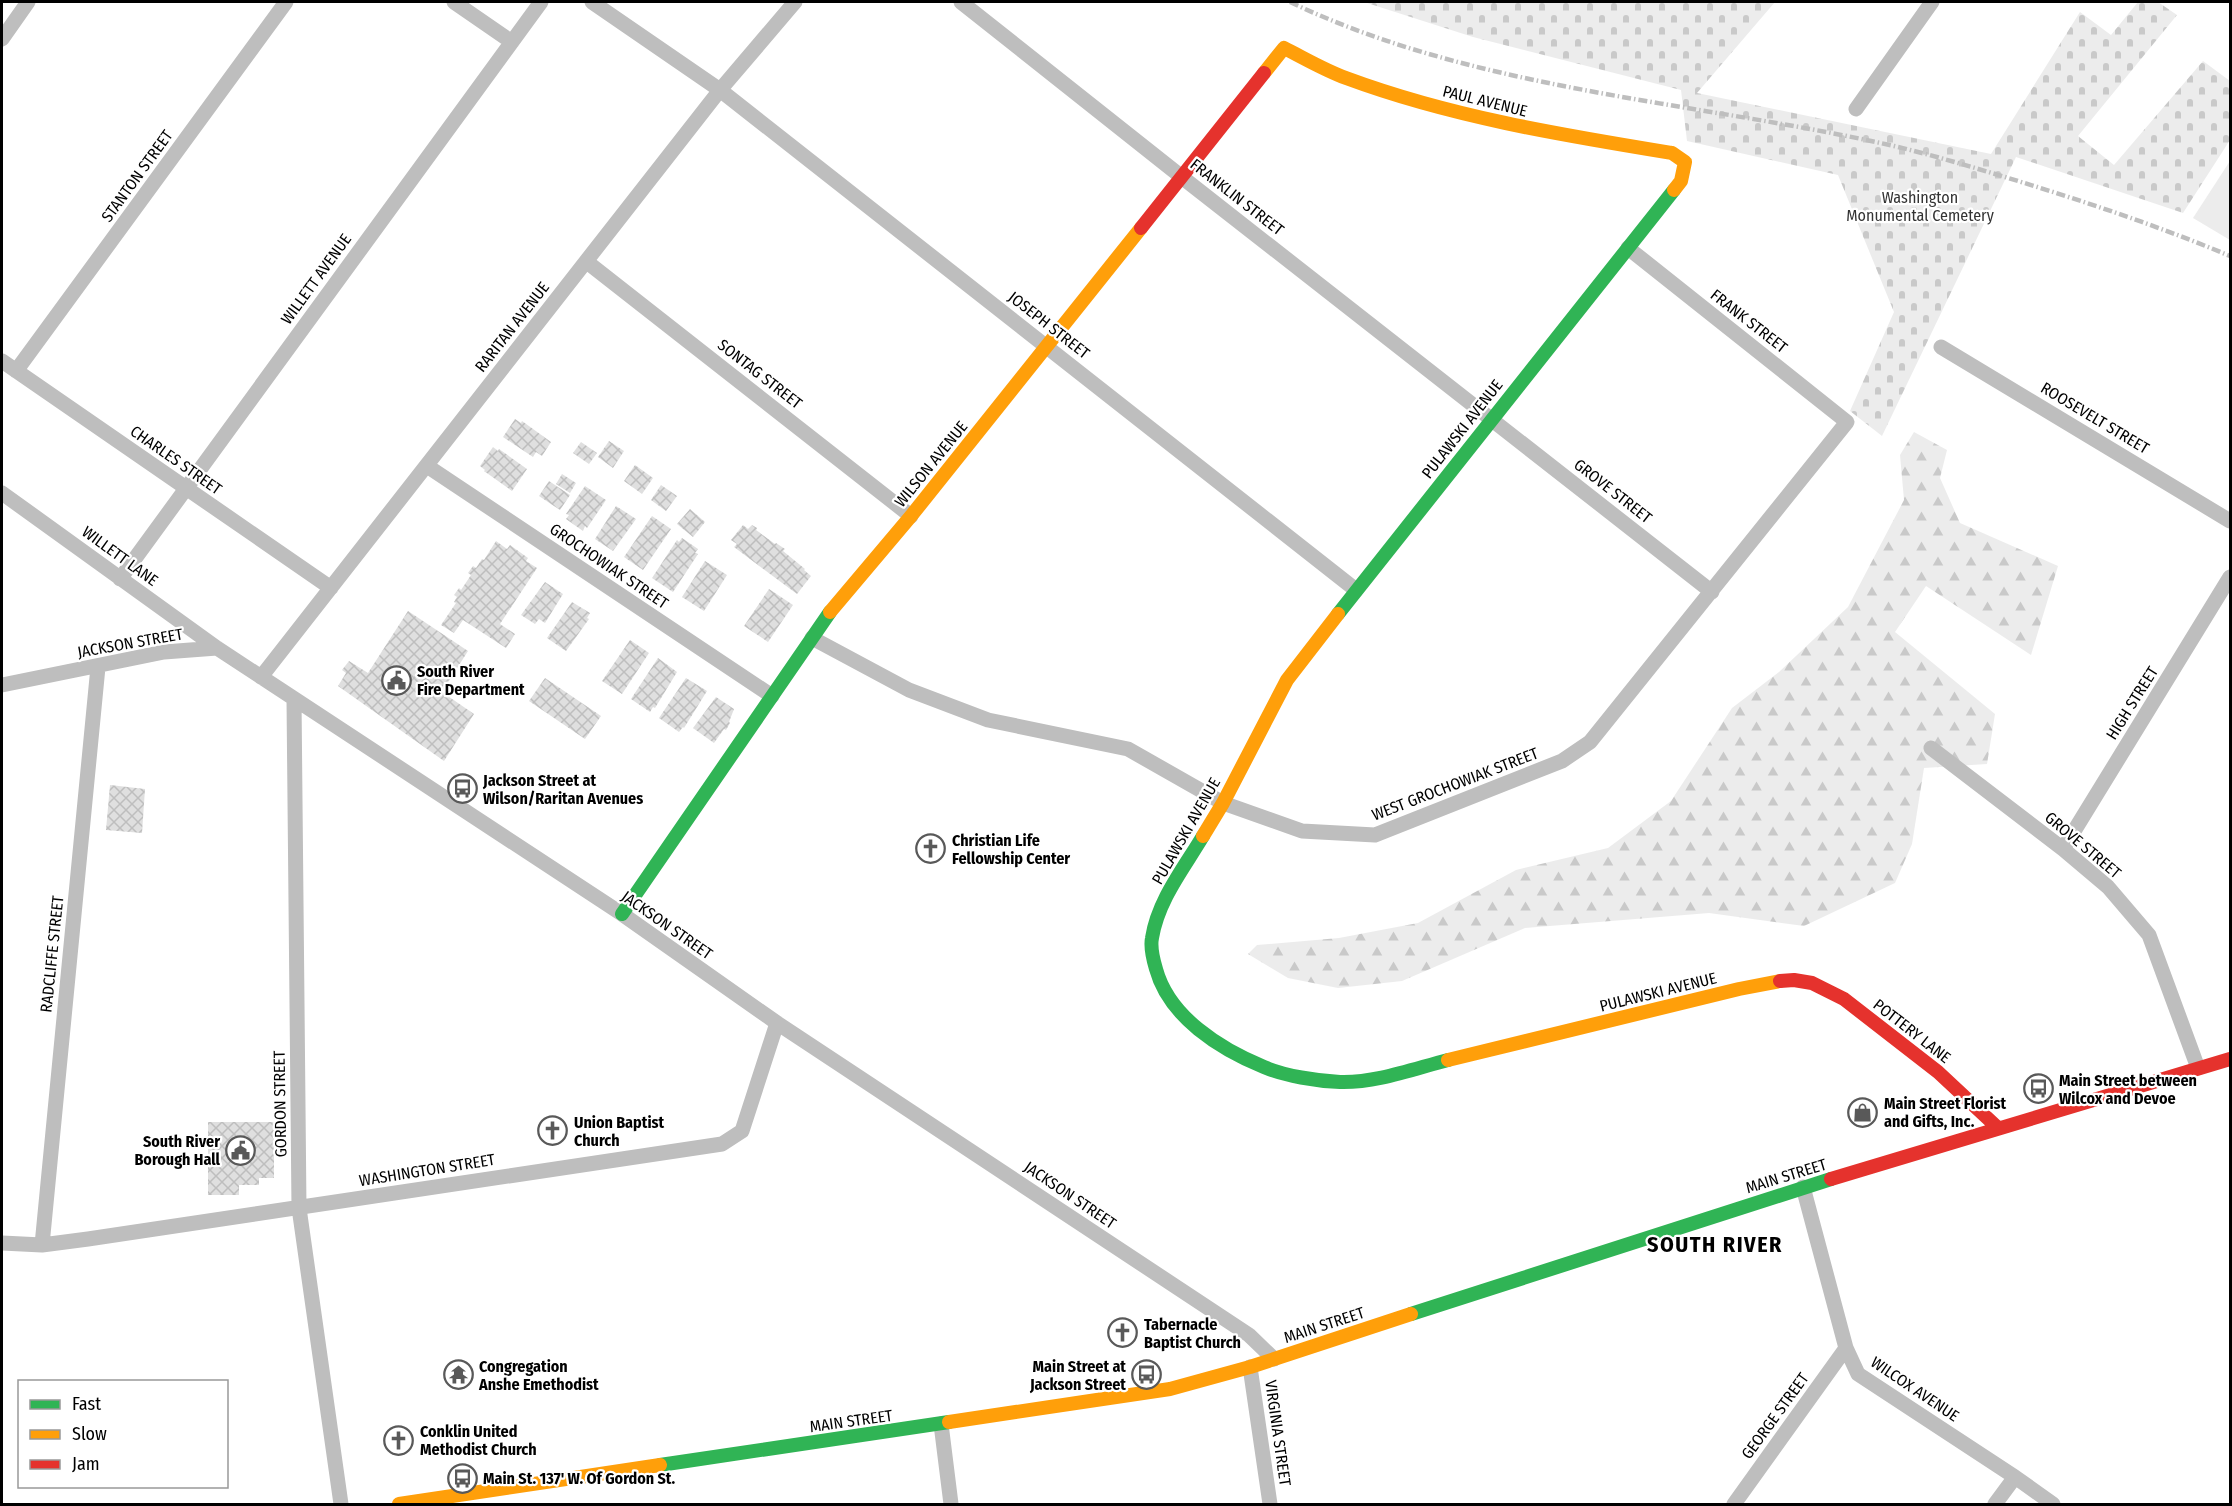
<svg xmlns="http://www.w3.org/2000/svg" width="2232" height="1506" font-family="'Fira Sans Condensed',sans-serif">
<defs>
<pattern id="forest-firs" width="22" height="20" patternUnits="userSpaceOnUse" patternTransform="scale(1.5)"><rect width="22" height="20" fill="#ececec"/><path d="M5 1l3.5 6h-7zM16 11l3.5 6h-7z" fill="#c9c9c9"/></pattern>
<pattern id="cemetery-stones" width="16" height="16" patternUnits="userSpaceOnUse" patternTransform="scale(1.5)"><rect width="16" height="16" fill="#ececec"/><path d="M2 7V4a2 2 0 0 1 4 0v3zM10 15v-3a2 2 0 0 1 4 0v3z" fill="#c9c9c9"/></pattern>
<pattern id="building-cross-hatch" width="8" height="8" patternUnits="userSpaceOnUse" patternTransform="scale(1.5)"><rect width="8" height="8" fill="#dfdfdf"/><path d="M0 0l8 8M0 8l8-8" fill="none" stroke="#bebebe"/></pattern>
</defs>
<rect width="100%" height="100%" fill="#fff"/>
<path fill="#ececec" d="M2230 161V240L2193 218Z"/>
<path fill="url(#forest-firs)" d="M1914 432 1947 450 1940 478 1960 523 2058 566 2031 655 1926 586 1895 632 1995 714 1987 764 1924 768 1912 844 1895 883 1804 926 1709 913 1525 928 1402 981 1338 988 1288 978 1248 954 1257 945 1339 938 1418 923 1516 870 1608 848 1671 801 1732 708 1779 672 1848 607 1904 500 1900 455Z"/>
<path fill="url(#cemetery-stones)" d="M1364 2H1775L1697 93 1991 154 2080 12 2111 35 2138 2H2158L2177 15 2078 136 2114 165 2203 61 2230 81V140L2183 213 2016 157 1882 436 1850 411 1894 312 1838 175 1687 141 1681 90 1473 37Z"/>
<path fill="url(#building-cross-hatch)" d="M515 419 521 423 522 421 551 442 542 456 536 452 533 457 503 437Z
M609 441 624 451 613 468 598 457Z
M581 442 597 453 589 464 573 453Z
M493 447 498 451 499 449 527 469 512 491 484 471 485 470 480 466Z
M635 465 653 478 642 494 624 481Z
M562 474 576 483 570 493 556 484Z
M549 481 570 495 560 510 539 496Z
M661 485 677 496 666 511 651 500Z
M585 486 606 500 587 528 585 526 583 531 566 519 569 515 566 514Z
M616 506 636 519 613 551 595 539Z
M690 509 705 522 693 537 677 524Z
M652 516 671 529 643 570 624 557Z
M743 525 748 529 752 525 757 528 756 530 775 544 776 543 785 549 783 551 805 569 804 570 811 576 797 594 734 547 737 544 731 540Z
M682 538 698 549 695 553 698 554 673 592 652 578 677 540 679 542Z
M496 541 507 549 510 545 528 558 526 561 537 568 500 624 515 634 506 648 463 620 454 633 441 625 456 603 454 602 457 597 454 595 459 588 461 590 471 575 468 573 473 566 476 568 482 559 484 560Z
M705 561 727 575 704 611 682 597Z
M545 582 563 594 545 623 539 619 535 624 521 615Z
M769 589 793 605 768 642 744 626Z
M572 602 590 613 587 618 589 619 566 651 547 638Z
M408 611 468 651 442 692 474 714 444 761 338 686 346 673 342 670 349 661 368 673Z
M630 640 649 653 622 694 602 681Z
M658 658 677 672 655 708 653 707 650 712 631 699Z
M545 678 601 716 585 739 529 701Z
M686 678 707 691 684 728 683 727 679 732 659 718Z
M716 697 734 709 729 722 730 723 726 730 724 729 714 743 693 728Z
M110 785 145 789 142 833 106 830Z
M208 1122H274V1178H259V1185H239V1195H208Z"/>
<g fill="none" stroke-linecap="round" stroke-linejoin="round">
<path stroke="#bebebe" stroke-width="15" d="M454 2 512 42
M592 2 720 90 1356 590
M961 2 1183 178 1712 592
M2 39 28 2
M1856 109 1932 2
M587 262 911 516
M1941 347 2230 521
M2 361 331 588
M16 371 286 2
M427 466 772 696
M2 493 217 648 622 914 777 1023 1249 1335 1274 1359
M120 579 541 2
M812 638 909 690 988 720 1128 749 1223 803 1302 831 1375 835 1562 761 1590 742 1847 422 1628 248
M261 677 720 90 795 2
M2 685 164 652 217 648
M294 699 299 1208 341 1504
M1931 748 2063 849 2108 887 2149 935 2198 1068
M2063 849 2230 577
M1803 1187 1846 1348 1858 1374 2015 1477 2053 1504
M2 1243 42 1245 88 1239 722 1144 742 1131 777 1023
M42 1245 98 667
M1250 1367 1270 1504
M941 1424 951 1504
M1734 1504 1846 1348
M1995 1504 2015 1477"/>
<path stroke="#30b455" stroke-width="14" d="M1338 614 1674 190
M1203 836C1184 868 1158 900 1152 938 1150 948 1153 959 1156 969 1169 1017 1220 1049 1264 1067 1285 1076 1317 1081 1340 1082 1376 1083 1413 1069 1448 1060
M622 914 830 612
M1411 1314 1831 1179
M660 1465 949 1422"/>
<path stroke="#ff9f0a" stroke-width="14" d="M1264 73 1284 48C1304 58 1324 70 1346 78 1451 117 1562 135 1672 153L1685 162 1681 181 1674 190
M830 612 911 516 1141 228
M1203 836 1223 803 1287 680 1338 614
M1448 1060 1739 989 1780 981
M949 1422 1170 1389 1250 1367 1411 1314
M399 1504 660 1465"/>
<path stroke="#e5322d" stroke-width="14" d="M1141 228 1264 73
M1780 981 1794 980 1812 983 1844 999 1938 1072 1998 1128
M1831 1179 2230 1059"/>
<path stroke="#bebebe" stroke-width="4.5" stroke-dasharray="9 3 1.5 3" stroke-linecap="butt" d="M1290 2C1471 88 1677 100 1871 141 1920 151 1969 166 2018 181 2089 203 2161 227 2230 256"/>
</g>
<defs>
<symbol id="civic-ring" viewBox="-11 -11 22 22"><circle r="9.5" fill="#fff" stroke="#595959" stroke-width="1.5"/><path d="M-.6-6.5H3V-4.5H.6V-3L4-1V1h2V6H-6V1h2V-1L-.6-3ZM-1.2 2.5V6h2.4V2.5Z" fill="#595959"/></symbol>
<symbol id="bus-ring" viewBox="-11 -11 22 22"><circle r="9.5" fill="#fff" stroke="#595959" stroke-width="1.5"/><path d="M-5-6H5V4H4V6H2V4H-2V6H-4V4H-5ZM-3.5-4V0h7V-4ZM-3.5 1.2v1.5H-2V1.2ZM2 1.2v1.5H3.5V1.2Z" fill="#595959"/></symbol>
<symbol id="church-ring" viewBox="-11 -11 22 22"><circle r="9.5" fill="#fff" stroke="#595959" stroke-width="1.5"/><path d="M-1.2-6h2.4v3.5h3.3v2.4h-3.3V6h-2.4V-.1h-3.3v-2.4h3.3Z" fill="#595959"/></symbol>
<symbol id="shop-ring" viewBox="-11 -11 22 22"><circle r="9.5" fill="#fff" stroke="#595959" stroke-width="1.5"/><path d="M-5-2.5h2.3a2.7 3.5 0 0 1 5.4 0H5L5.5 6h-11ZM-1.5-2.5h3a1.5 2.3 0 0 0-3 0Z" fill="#595959"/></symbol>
<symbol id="temple-ring" viewBox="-11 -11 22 22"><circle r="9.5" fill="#fff" stroke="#595959" stroke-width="1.5"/><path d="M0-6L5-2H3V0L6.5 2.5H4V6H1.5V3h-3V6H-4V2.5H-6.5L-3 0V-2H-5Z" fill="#595959"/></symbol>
</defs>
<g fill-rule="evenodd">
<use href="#civic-ring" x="380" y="664" width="33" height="33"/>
<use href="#bus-ring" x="446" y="772" width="33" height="33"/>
<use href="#church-ring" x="914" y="832" width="33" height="33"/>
<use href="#bus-ring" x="2022" y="1072" width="33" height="33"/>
<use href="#shop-ring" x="1846" y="1096" width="33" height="33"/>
<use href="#church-ring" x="536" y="1114" width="33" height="33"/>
<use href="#civic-ring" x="224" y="1134" width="33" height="33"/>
<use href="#church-ring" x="1106" y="1316" width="33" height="33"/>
<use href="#temple-ring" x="442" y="1358" width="33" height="33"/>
<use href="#bus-ring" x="1130" y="1358" width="33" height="33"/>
<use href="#church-ring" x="382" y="1424" width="33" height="33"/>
<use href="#bus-ring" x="446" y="1462" width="33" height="33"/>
</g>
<g text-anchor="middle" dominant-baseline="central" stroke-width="4.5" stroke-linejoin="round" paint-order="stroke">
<g font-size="16" fill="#000" stroke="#fff">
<text transform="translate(1485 101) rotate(14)">PAUL AVENUE</text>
<text transform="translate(137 176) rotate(-54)">STANTON STREET</text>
<text transform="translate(1237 197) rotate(38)">FRANKLIN STREET</text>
<text transform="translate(316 279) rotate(-54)">WILLETT AVENUE</text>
<text transform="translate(1749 321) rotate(38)">FRANK STREET</text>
<text transform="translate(1049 325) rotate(38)">JOSEPH STREET</text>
<text transform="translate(512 327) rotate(-52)">RARITAN AVENUE</text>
<text transform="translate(760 374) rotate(38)">SONTAG STREET</text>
<text transform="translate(2095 418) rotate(31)">ROOSEVELT STREET</text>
<text transform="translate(1462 429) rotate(-52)">PULAWSKI AVENUE</text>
<text transform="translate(176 460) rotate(35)">CHARLES STREET</text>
<text transform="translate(931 464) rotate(-51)">WILSON AVENUE</text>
<text transform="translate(1613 491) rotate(38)">GROVE STREET</text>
<text transform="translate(120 556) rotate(36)">WILLETT LANE</text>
<text transform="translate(609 566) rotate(34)">GROCHOWIAK STREET</text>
<text transform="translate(130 643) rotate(-10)">JACKSON STREET</text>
<text transform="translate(2132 703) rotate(-58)">HIGH STREET</text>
<text transform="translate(1455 784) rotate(-21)">WEST GROCHOWIAK STREET</text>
<text transform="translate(1186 831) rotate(-60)">PULAWSKI AVENUE</text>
<text transform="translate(2083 845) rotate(40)">GROVE STREET</text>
<text transform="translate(667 925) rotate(35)">JACKSON STREET</text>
<text transform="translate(52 954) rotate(-84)">RADCLIFFE STREET</text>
<text transform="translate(1658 992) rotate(-14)">PULAWSKI AVENUE</text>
<text transform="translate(1912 1031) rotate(38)">POTTERY LANE</text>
<text transform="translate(280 1104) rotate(-91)">GORDON STREET</text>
<text transform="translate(427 1170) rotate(-9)">WASHINGTON STREET</text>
<text transform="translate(1786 1176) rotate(-17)">MAIN STREET</text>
<text transform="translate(1070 1195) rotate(34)">JACKSON STREET</text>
<text transform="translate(1324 1325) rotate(-18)">MAIN STREET</text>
<text transform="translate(1915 1389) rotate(34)">WILCOX AVENUE</text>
<text transform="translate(1775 1416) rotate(-54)">GEORGE STREET</text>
<text transform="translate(851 1421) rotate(-8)">MAIN STREET</text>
<text transform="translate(1278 1433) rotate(82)">VIRGINIA STREET</text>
</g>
<g font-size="16" fill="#333" stroke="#fff">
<text x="1920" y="197">Washington<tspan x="1920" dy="18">Monumental Cemetery</tspan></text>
</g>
<g font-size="16" font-weight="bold" fill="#000" stroke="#fff" text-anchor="start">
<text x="417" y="671">South River<tspan x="417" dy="18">Fire Department</tspan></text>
<text x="483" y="780">Jackson Street at<tspan x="483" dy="18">Wilson/Raritan Avenues</tspan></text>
<text x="952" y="840">Christian Life<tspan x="952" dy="18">Fellowship Center</tspan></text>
<text x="2059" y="1080">Main Street between<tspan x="2059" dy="18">Wilcox and Devoe</tspan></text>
<text x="1884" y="1103">Main Street Florist<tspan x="1884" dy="18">and Gifts, Inc.</tspan></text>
<text x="574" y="1122">Union Baptist<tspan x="574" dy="18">Church</tspan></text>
<text x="220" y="1141" text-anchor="end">South River<tspan x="220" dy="18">Borough Hall</tspan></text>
<text x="1144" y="1324">Tabernacle<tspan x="1144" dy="18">Baptist Church</tspan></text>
<text x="479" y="1366">Congregation<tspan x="479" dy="18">Anshe Emethodist</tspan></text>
<text x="1126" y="1366" text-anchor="end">Main Street at<tspan x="1126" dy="18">Jackson Street</tspan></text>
<text x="420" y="1431">Conklin United<tspan x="420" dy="18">Methodist Church</tspan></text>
<text x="483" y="1478">Main St. 137' W. Of Gordon St.</text>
</g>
<g font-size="22" font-weight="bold" letter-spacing="1.5" fill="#000" stroke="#fff">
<text x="1715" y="1244">SOUTH RIVER</text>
</g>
</g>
<rect width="2232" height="1506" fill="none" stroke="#000000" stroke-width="6"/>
<rect x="18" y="1380" width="210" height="108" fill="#ffffff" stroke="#999999" stroke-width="1.5"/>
<rect x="30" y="1400" width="30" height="9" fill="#30b455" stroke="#999999" stroke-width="1.5"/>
<text x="72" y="1410" font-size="18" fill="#000000">Fast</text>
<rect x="30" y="1430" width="30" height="9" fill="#ff9f0a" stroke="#999999" stroke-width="1.5"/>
<text x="72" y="1440" font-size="18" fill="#000000">Slow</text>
<rect x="30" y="1460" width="30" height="9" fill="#e5322d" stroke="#999999" stroke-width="1.5"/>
<text x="72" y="1470" font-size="18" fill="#000000">Jam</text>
</svg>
